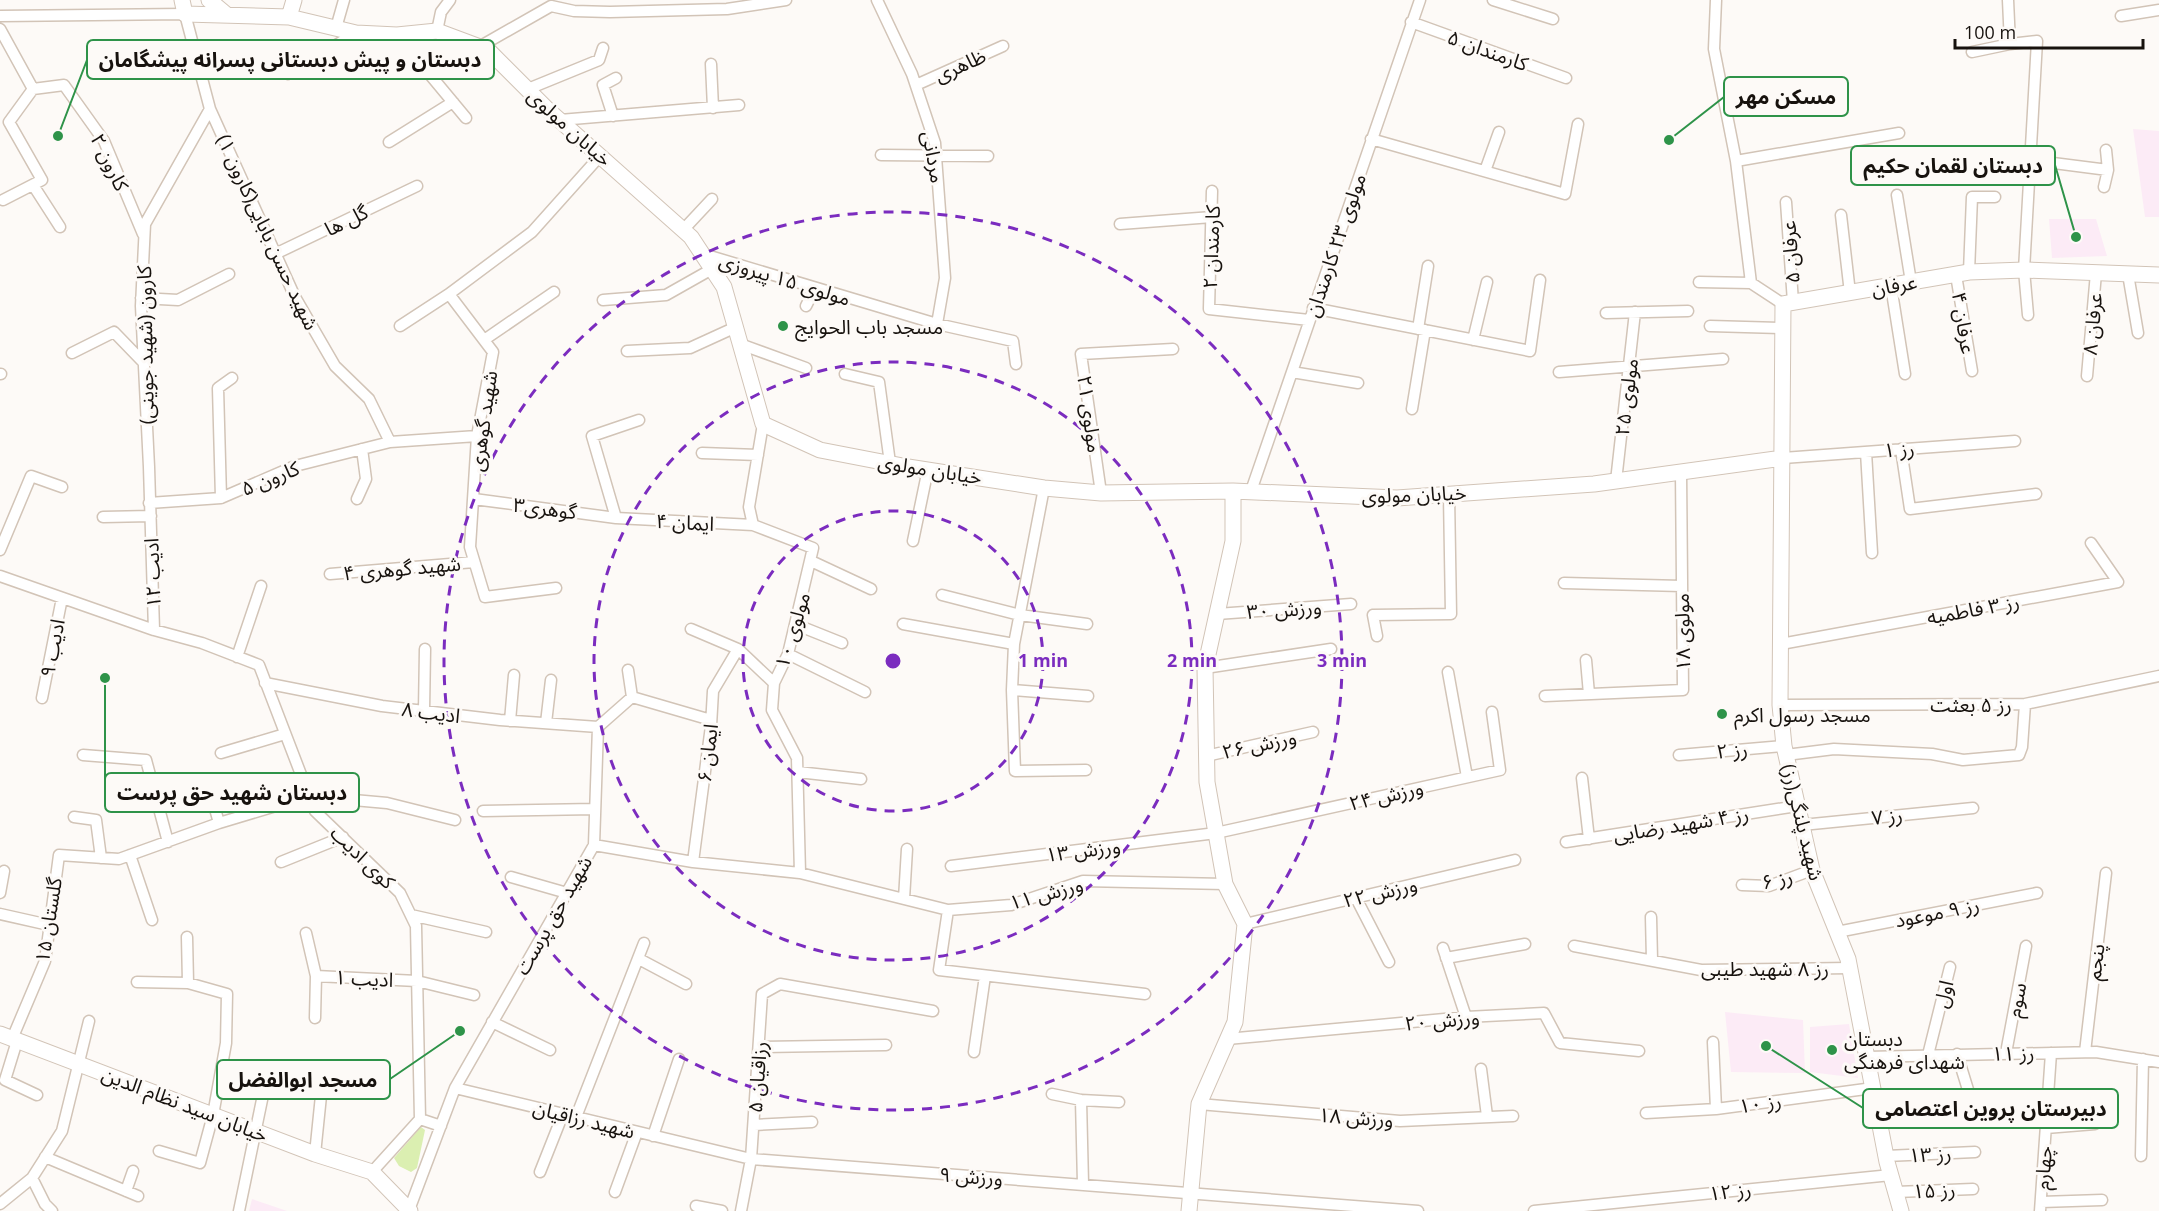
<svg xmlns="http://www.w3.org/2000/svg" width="2159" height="1211" font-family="'Open Sans','Noto Sans Arabic',sans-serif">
<rect width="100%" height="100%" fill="#fdfaf7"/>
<path fill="#fcebf6" d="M2133 129 2159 131V217H2145Z
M2049 219H2096L2107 256 2052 258Z
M1725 1012 1803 1020 1805 1073 1731 1072Z
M1849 1024 1858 1078 1810 1072V1027Z
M252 1199 287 1211H249Z"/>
<path fill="#dbefb1" d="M421 1127 425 1130 417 1168 411 1172 399 1166 394 1158Z"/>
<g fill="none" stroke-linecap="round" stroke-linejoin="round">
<defs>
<path id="street" d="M877 0 912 74 935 143 945 278 937 324
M1493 0 1553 19
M1716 0 1714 49 1736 161 1751 283
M2008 0 2010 44 2037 41 2024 270 2028 315
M0 16 185 14 210 109 145 224 141 306 149 467 154 630
M2121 16 2159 10
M1411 22 1566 78
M336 28 344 0
M0 29 33 89 64 85 104 141 143 234
M437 31 441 12 450 0
M397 35 466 118
M479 47 551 6 574 11 610 12 727 9 786 0
M1972 52 2010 44
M711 64 713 108
M288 74 356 33
M916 85 1003 46
M528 89 599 60 603 48
M210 109 295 297 335 366 369 399 390 442
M613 116 603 85 616 78
M560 120 739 105
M1371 139 1565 194 1578 124
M389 142 453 102
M881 155 988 156
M2030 160 2108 170 2106 150
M1736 161 1899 133
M1485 171 1499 132
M33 185 60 227
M2104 187 2108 170
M1212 191 1209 309 1309 320
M1897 195 1911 282
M3 200 42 180 9 122 33 89
M1786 202 1793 302
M1841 215 1850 293
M1120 224 1212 217
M683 230 712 199
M275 254 417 186
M703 254 937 324 1013 341 1016 364
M1969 272 1972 197H1995
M2128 274 2138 333
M1956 275 1972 371
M1699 282 1751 283 1783 304
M1891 286 1905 374
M449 294 493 352 477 436 470 547 485 597 556 588
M141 298 178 300 229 274
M603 300 666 295 712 269
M806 306 815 288
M1313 308 1530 351 1540 280
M1606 313 1688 311
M400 326 449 294 532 232 600 156
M1710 326 1783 328
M1418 329 1428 266
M484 340 554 292
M1473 340 1487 282
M740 344 806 368
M627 351 690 348 736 327
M72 353 114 332 144 363
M1292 372 1358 383
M1559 372 1723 359
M0 374H1
M845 374 879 382 890 463
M2087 376 2096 273
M1412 409 1425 330
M763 424 749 507 753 525 813 548 788 654 774 683 772 710 797 758 800 873
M1901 449 1910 509 2036 494
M1866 452 1872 553
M702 453 758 455
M1783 458 2015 441
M1616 481 1635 312
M1044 488 1014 644 1012 690 1015 771 1086 770
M1251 491 1420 0
M1101 493 1081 354 1173 349
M221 498 218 388 232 378
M357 499 366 479 362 449
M474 499 616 518 753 525
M149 503 221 498 295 466 390 442 477 436
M103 517 151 516
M616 518 592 436 639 420
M913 541 928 469
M0 550 31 476 62 487
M811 561 871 589
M330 574 474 562
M0 576 154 630 202 643 259 665 315 811 400 893 416 926 420 1119 372 1172
M1564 583 1682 586
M942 595 1020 615 1087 624
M1217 614 1351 604
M903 624 1014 644
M797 625 842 643
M691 629 738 649
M1377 636 1373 615 1451 614 1449 495
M1781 644 2118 582 2091 543
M788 654 865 692
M237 657 261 586
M1586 660 1589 694
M1205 668 1331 649
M628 670 632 697
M1448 672 1467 777
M265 683 382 706 500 720 598 727
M1012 690 1088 696
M1545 696 1683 690 1681 472
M42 698 62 598
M1780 705 2025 704 2159 676
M424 711 425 649
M510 721 514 675
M546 723 551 680
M598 727 632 697 711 720
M221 753 285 734
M83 755 146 760 168 842
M1679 755 1784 746
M1786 755 1834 749 1932 754 1963 760 2019 755 2022 747 2025 704
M1206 756 1313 732
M798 772 861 779
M1582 778 1589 839
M210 791 219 823
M483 811 595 809
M74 817 96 820 101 858
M1802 825 1973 808
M1566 842 1797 806
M594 845 693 862 800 873 948 910 1011 905 1083 881 1225 884
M130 855 152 920
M281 862 343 837
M693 862 711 726 713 691 738 649 774 683
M951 866 1216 833 1500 770 1492 712
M511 877 567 893
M1742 885 1769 886 1812 870
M0 893 4 871
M1356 898 1389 962
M904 899 907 849
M948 910 939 970 1145 994
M0 914 49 925
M411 915 486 932
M1651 917 1652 960
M1245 924 1515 860
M1837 932 2037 893
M306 933 316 976
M187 937 188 983
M1574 946 1701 970 1850 968
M1443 948 1466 1017
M1446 958 1525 944
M639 959 686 984
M137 982 188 983 227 994 226 1043 213 1115 200 1163 159 1151
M315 1018 316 976 417 981 474 995
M492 1022 550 1050
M12 1039 45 961 59 855 119 859 219 823 309 796 387 803 455 820
M1227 1039 1466 1017 1544 1013 1560 1043 1639 1051
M17 1041 5 1080 37 1095
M1713 1042 1716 1109
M759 1047 886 1045
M974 1052 985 976
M2085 1052 2106 873
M2006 1053 2026 946
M1957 1054 1969 1093
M1928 1055 1950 967
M1867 1057 2096 1052 2159 1062
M1481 1069 1487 1116
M455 1088 751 1159 1418 1211
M1052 1094 1081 1100 1119 1102
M1081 1100 1083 1184
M1199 1104 1400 1121 1513 1116
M1646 1113 1716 1109 1873 1088
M576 1117 644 943
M420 1119 441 1126
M754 1125 812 1122
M2046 1128 2095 1124
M653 1136 679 1059
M315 1154 322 1086
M1886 1156 1975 1152
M2141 1156 2143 1059
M45 1157 138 1196
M540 1172 563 1114
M32 1178 45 1204 52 1211
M126 1191 133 1171
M615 1192 637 1132
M1896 1192 1973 1189
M2041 1202 2102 1200
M0 1204 32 1178 62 1131 89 1021
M696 1206 722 1211
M409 1210 455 1088 594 845 598 727
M239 1211 269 1066
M741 1211 751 1159 762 994 780 984 933 1011
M1534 1211 1891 1175
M2040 1211 2051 1053"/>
<path id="secondary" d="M182 0 185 14 289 17 356 33 397 35 437 31 488 50 547 109 691 237 724 287 763 424 820 450 908 467 1044 488 1101 493 1233 491 1397 498 1594 484 1783 458
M209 0 227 15
M289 17 294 0
M0 1034 315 1154 372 1172 410 1211
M1189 1211 1199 1104 1235 1022 1245 924 1225 884 1207 782 1205 668 1233 541V491
M1901 1211 1887 1162 1848 959 1812 870 1784 746 1780 705 1783 304 1969 272 2024 270 2159 275"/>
</defs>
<use href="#street" stroke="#d2c4b7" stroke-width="13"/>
<use href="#secondary" stroke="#d2c4b7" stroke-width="17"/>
<use href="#street" stroke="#fff" stroke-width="10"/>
<use href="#secondary" stroke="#fff" stroke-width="15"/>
</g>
<g fill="none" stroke="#7b2cbf" stroke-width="3" stroke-dasharray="10 8">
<circle cx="893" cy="661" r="150"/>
<circle cx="893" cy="661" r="299"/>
<circle cx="893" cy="661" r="449"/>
</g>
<g fill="#2e9349" stroke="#fdfaf7" stroke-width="2">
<circle cx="783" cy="326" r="6"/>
<circle cx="1722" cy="714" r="6"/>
<circle cx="1832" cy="1050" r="6"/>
</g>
<g text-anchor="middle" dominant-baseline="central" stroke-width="6" stroke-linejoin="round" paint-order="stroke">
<g font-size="20" fill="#17120e" stroke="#fdfaf7">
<text transform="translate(1488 50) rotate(20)">کارمندان ۵</text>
<text transform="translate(960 65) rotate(-24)">ظاهری</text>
<text transform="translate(570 127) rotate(42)">خیابان مولوی</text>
<text transform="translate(934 157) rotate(80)">مردانی</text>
<text transform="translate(110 162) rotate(64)">کارون ۲</text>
<text transform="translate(346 220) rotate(-26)">گل ها</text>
<text transform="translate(268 232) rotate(65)">شهید حسن بابایی(کارون ۱)</text>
<text transform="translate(1335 245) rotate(-71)">مولوی ۲۳ کارمندان</text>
<text transform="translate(1211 247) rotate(-88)">کارمندان ۲</text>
<text transform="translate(1790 252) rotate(-94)">عرفان ۵</text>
<text transform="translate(785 279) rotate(17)">مولوی ۱۵ پیروزی</text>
<text transform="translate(1894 285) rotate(-10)">عرفان</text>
<text transform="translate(1964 323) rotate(81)">عرفان ۴</text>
<text transform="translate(2092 324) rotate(-85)">عرفان ۸</text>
<text transform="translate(145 345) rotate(-91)">کارون (شهید جوینی)</text>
<text transform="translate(1626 397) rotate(-83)">مولوی ۲۵</text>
<text transform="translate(1090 414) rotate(82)">مولوی ۲۱</text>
<text transform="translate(483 421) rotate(-82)">شهید گوهری</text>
<text transform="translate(1899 449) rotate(-4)">رز ۱</text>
<text transform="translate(930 469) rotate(9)">خیابان مولوی</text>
<text transform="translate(270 478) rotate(-22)">کارون ۵</text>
<text transform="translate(1414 494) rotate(-2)">خیابان مولوی</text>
<text transform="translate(545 508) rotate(7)">گوهری۳</text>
<text transform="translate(685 522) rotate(3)">ایمان ۴</text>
<text transform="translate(402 568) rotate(-5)">شهید گوهری ۴</text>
<text transform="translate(152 573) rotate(-92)">ادیب ۱۲</text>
<text transform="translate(1284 609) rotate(-4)">ورزش ۳۰</text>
<text transform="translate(1973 609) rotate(-10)">رز ۳ فاطمیه</text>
<text transform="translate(792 630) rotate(-73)">مولوی ۱۰</text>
<text transform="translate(1682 632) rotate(-91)">مولوی ۱۸</text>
<text transform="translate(52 648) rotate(-79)">ادیب ۹</text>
<text x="1971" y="704">رز ۵ بعثت</text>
<text transform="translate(431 712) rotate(7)">ادیب ۸</text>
<text transform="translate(1259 744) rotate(-12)">ورزش ۲۶</text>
<text transform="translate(1732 750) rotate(-5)">رز ۲</text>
<text transform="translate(707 753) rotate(-83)">ایمان ۶</text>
<text transform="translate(1386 795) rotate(-13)">ورزش ۲۴</text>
<text transform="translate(1887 816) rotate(-6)">رز ۷</text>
<text transform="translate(1803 822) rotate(76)">شهید پلنگی(رز)</text>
<text transform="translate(1681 824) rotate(-9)">رز ۴ شهید رضایی</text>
<text transform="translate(1083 850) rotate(-7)">ورزش ۱۳</text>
<text transform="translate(363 857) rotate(44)">کوی ادیب</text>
<text transform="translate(1777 879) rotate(-13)">رز ۶</text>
<text transform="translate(1380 892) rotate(-13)">ورزش ۲۲</text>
<text transform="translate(1046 893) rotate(-15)">ورزش ۱۱</text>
<text transform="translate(1937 912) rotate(-11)">رز ۹ موعود</text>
<text transform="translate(553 915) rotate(-60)">شهید حق پرست</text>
<text transform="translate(48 920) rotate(-81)">گلستان ۱۵</text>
<text transform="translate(2095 962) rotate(-83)">پنجم</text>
<text x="1765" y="968">رز ۸ شهید طیبی</text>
<text transform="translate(364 978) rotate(3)">ادیب ۱</text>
<text transform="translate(1943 994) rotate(-76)">اول</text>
<text transform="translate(2016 1000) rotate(-80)">سوم</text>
<text transform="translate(1442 1020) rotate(-5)">ورزش ۲۰</text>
<text transform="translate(2013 1053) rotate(-1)">رز ۱۱</text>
<text transform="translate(757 1077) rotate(-86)">رزاقیان ۵</text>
<text transform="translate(1760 1103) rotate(-8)">رز ۱۰</text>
<text transform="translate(185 1104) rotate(21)">خیابان سید نظام الدین</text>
<text transform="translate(1356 1117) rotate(4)">ورزش ۱۸</text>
<text transform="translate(584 1119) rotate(14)">شهید رزاقیان</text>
<text transform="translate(1930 1154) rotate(-3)">رز ۱۳</text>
<text transform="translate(2043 1168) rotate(-86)">چهارم</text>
<text transform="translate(971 1176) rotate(4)">ورزش ۹</text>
<text transform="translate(1934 1190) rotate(-3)">رز ۱۵</text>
<text transform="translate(1730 1191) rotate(-6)">رز ۱۲</text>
</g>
<g font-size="20" fill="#17120e" stroke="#fdfaf7" text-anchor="start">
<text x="795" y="326">مسجد باب الحوایج</text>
<text x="1734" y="714">مسجد رسول اکرم</text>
<text x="1844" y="1038">دبستان<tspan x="1844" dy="23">شهدای فرهنگی</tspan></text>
</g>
</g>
<circle cx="893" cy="661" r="9" fill="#7b2cbf" stroke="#fdfaf7" stroke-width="3"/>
<g font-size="18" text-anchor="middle" font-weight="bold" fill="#7b2cbf" stroke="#fdfaf7" stroke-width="6" stroke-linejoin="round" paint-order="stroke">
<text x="1043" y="667">1 min</text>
<text x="1192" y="667">2 min</text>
<text x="1342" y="667">3 min</text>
</g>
<path fill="none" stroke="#2e9349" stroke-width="2" d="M58 136L87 60M1669 140L1724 97M2076 237L2055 165M105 678L105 793M460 1031L390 1079M1766 1046L1863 1108"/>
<g fill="#2e9349" stroke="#fdfaf7" stroke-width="2">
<circle cx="58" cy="136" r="6"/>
<circle cx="1669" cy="140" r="6"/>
<circle cx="2076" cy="237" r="6"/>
<circle cx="105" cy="678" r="6"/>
<circle cx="460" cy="1031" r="6"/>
<circle cx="1766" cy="1046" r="6"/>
</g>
<g fill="#fdfaf7" stroke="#2e9349" stroke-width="2">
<rect x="87" y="40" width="407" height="39" rx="6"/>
<rect x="1724" y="77" width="124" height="39" rx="6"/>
<rect x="1851" y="146" width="204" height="39" rx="6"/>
<rect x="105" y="773" width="254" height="39" rx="6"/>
<rect x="217" y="1060" width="173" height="39" rx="6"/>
<rect x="1863" y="1089" width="255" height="39" rx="6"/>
</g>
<g font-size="21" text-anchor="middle" font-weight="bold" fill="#17120e">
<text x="290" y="67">دبستان و پیش دبستانی پسرانه پیشگامان</text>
<text x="1786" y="104">مسکن مهر</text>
<text x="1953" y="173">دبستان لقمان حکیم</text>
<text x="232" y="800">دبستان شهید حق پرست</text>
<text x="303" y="1087">مسجد ابوالفضل</text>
<text x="1991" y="1116">دبیرستان پروین اعتصامی</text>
</g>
<path d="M1955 39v9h188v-9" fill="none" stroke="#17120e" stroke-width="3"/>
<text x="1964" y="39" font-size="18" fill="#17120e" stroke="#fdfaf7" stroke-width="4.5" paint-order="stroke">100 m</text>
</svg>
